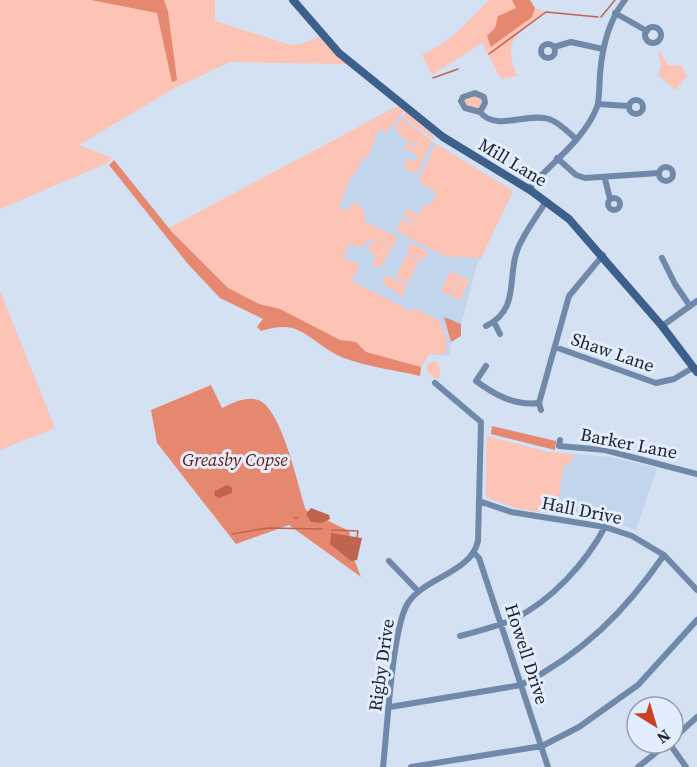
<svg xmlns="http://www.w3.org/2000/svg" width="697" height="767" font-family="'Source Serif 4',serif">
<rect width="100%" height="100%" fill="#d3e1f3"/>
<path fill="#c2d5ed" d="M393 108 432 141 513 191 476 268 461 324V336L451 342 449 356 429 354 421 367 384 357 320 220 364 124Z
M487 436 547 452 610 457 657 468 636 530 608 521 520 509 486 497Z"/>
<path fill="#fdc3b4" d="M0 0H91L158 12 168 27V11L164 0H215V21L291 45 301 44 319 37 348 64 230 62 173 89 79 145 112 158 107 163 0 209Z
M489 0H512L516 8 498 16 495 28 532 17 535 8 546 12C517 33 502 38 517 76L501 79 482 43 432 75 422 55C456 39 464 24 489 0Z
M658 49 668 65 682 66 687 77 675 90 658 75 661 66Z
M472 95 480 96 483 102 479 109 466 106 464 101Z
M398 106 404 111 386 132 379 129 367 159 363 157 355 175 352 174 339 207 348 211 352 202 360 206 366 214 363 221 398 237 393 248 372 239 358 248 349 243 343 257 360 265 352 281 412 312 414 308 440 321 447 341 445 354H429L421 367 420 376 344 358 276 317 220 298 188 264 163 231Z
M406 112 433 135 434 140 403 116Z
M402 118 432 141 417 173 403 168 408 158 415 162 418 155 404 148 407 142 413 148 415 143 406 141 394 128Z
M436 144 513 191 481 258 445 256 397 231 402 218 409 224 412 219 403 217 406 209 419 215 424 204 430 206 437 192 421 184 420 178Z
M373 240 392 249 380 268 372 264 376 255 368 251Z
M411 243 428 251 425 258 420 260 406 253Z
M406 255 419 261 408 283 396 277Z
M450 272 459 275 450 296 441 291Z
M386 275 407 285 401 298 394 290 382 284Z
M460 276 469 280 461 300 451 296Z
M0 291 55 428 0 450Z
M436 361 440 368V377L435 379 426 369 429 363Z
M487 436 547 452 573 454V460L563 467 557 514 520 509 486 497Z"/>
<path fill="#e68770" d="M91 0H164L168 11 177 80 172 82 157 13Z
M512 0H530L535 8 532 17 491 47 487 36 495 28 498 16 516 8Z
M114 160 172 232 228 288 259 304 280 309 340 340 356 342 366 352 421 367 420 376C396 370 367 367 344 358 308 343 304 317 261 331L257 327 263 319 220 298 188 264 109 165Z
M444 317 461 324V336L451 342Z
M211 385 222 408C233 403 246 396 258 400 282 408 298 487 306 510L349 531 354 559 361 577 289 525 236 544 157 443 151 410Z
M492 426 556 441 555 450 491 434Z"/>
<path fill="#bf644f" d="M227 485 232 488V493L219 498 214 495 215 491Z
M311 508 329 515 330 519 322 523 311 522 306 514Z
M331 533 362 538 357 560 351 561 330 544Z"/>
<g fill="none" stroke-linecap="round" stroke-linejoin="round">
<path stroke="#bf644f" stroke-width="1.5" d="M601 17 615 0
M489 54 546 12 598 17
M433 78 458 69
M294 518H298
M332 530 358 531 357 537
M232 534 268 528 322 529"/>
<path stroke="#7189a8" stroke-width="6" d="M615 13 647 31
M645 35a8 8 0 1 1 16 0a8 8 0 1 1-16 0Z
M541 51a7 7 0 1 1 14 0a7 7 0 1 1-14 0Z
M554 47 571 42 603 49
M629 107a7 7 0 1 1 14 0a7 7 0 1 1-14 0Z
M598 104 628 106
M480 112 465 108 461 101 463 97 475 93 484 97 485 103 480 112C496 132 527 112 549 119 560 123 568 132 576 139
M557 158 576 175 585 178 659 173
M659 174a7 7 0 1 1 14 0a7 7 0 1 1-14 0Z
M605 179 610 199
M530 190 532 185C554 161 585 138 597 107 600 97 599 85 600 74 602 49 609 20 625 0
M608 204a6 6 0 1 1 12 0a6 6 0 1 1-12 0Z
M662 258 675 284 690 306
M494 322 500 334
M486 326C520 310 507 278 517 251 523 234 537 217 546 201
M662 326 697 301
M555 347 656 383 674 379 694 367
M486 366 476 381C495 395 515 406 539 403
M541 410 539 403 569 296 603 255
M560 440 559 446 605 450 697 474
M479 501 511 512 605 527 632 536 664 555 697 590
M474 553 479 558 548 767
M389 561 418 591
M460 636C477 631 497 627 514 619 552 600 585 564 605 527
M390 707 521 685C582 654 625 612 664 555
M673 739 697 717
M669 743 686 767
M383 767C387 734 392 627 408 603 425 577 471 573 478 541L481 422 435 383
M411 767 542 746 579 727 638 685 697 620
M638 767 668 743"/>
<path stroke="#3c5f8b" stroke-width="8" d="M293 0 339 53 443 137 530 190 569 219 662 326 697 372"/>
</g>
<g text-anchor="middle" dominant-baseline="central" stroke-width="6" stroke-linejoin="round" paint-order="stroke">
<g font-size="18" fill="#20252c" stroke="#e2eefd">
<text transform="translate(513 162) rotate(31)">Mill Lane</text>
<text transform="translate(613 352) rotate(19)">Shaw Lane</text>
<text transform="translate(629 443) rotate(11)">Barker Lane</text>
<text transform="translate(582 510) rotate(11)">Hall Drive</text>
<text transform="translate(527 654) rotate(72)">Howell Drive</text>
<text transform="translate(381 665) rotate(-82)">Rigby Drive</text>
</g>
<g font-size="18" font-style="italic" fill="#6c1803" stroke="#e2eefd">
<text x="235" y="459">Greasby Copse</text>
</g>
</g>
<g transform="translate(655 725) rotate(143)"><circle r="28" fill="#e2eefd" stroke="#949ea9" stroke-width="1.5"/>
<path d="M0-4.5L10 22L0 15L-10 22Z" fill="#cb4120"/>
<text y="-9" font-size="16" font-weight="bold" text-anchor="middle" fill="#20252c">N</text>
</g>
</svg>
